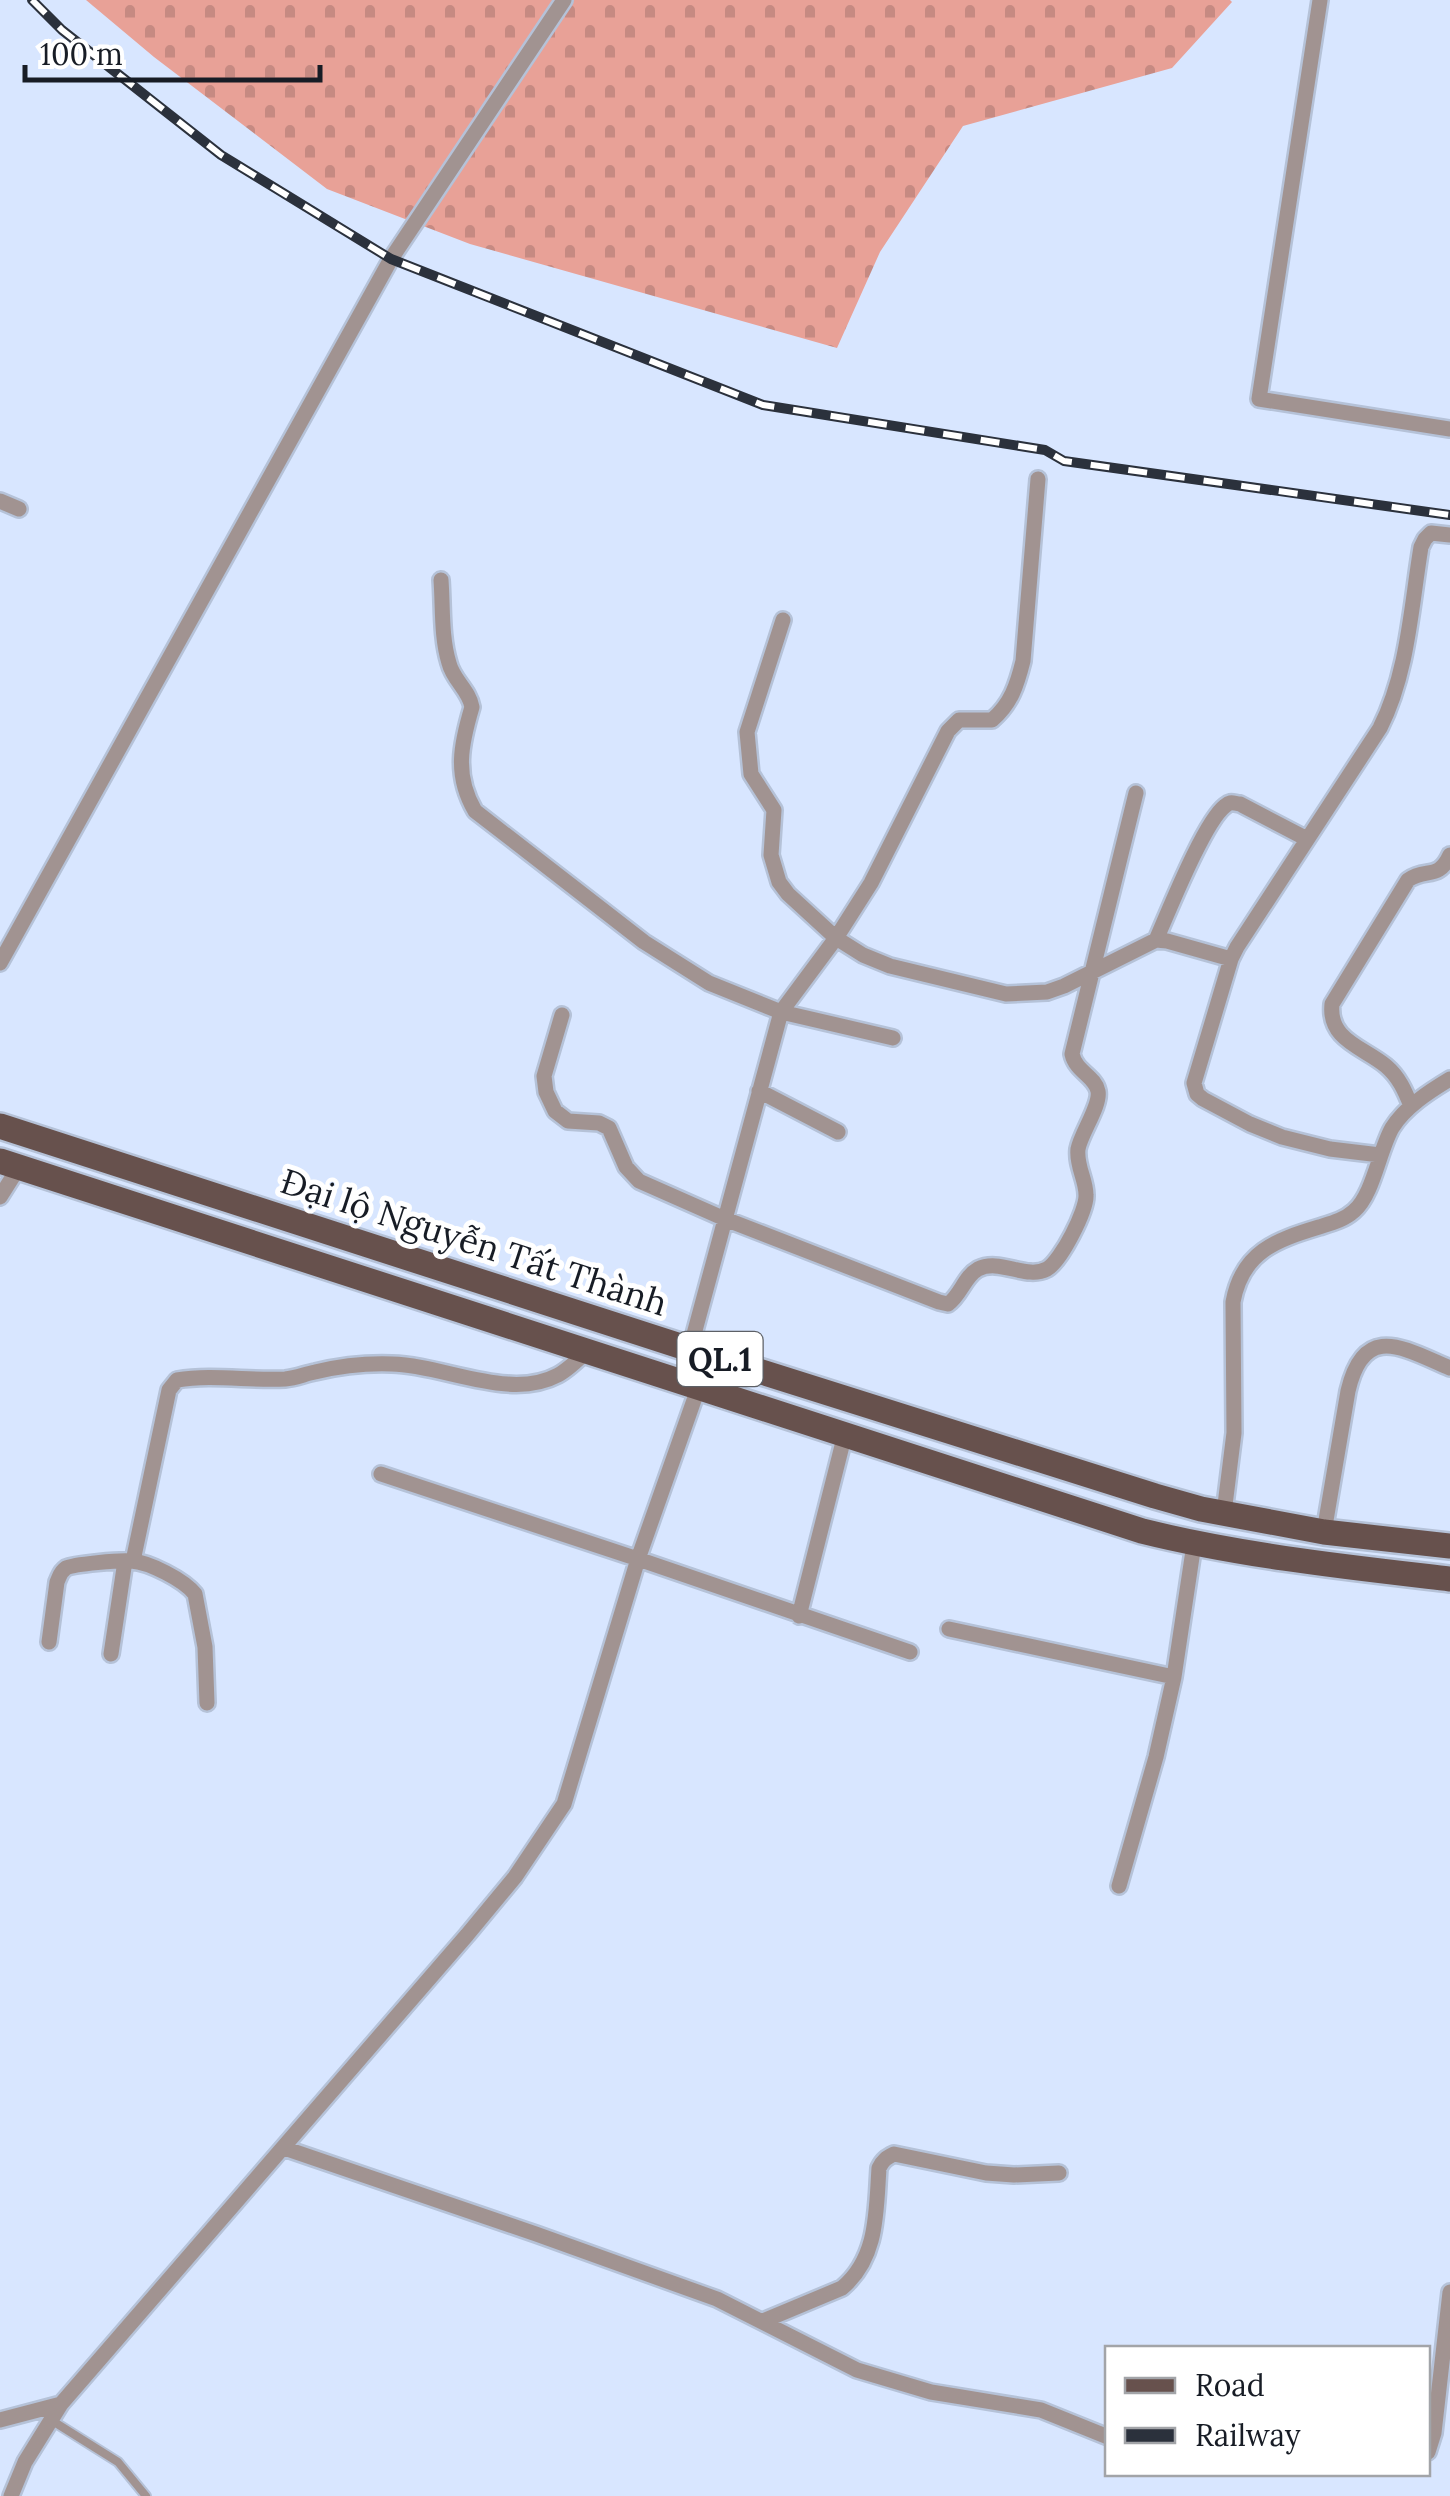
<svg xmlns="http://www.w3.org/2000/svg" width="1450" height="2496" font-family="Lora,serif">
<defs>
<pattern id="cemetery-stones" width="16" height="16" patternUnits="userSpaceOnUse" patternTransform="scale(2.5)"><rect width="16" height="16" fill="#e8a197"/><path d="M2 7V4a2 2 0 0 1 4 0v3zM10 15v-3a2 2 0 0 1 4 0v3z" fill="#c68a82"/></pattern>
</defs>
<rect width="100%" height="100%" fill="#d8e6ff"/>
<path fill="url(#cemetery-stones)" d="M86 0H1230L1232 2 1172 68 963 126 880 252 837 348 470 244 327 189 154 57Z"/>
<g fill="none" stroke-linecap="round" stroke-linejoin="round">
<defs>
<path id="service" d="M51 2420 118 2462 146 2496"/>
<path id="minor" d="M1320 0 1259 399 1450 429
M0 501 19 509
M441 580C443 607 441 637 449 663 453 680 469 690 472 707 461 744 454 775 475 811L644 942 709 983 781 1012 893 1038
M783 620 747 732 751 774 774 810 771 855 779 882 788 894 836 938 863 955 890 966 1006 994 1047 992 1064 986 1156 940 1167 941 1231 959
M1156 940C1168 913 1204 822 1225 806 1231 801 1232 803 1240 804L1307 839
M0 963 391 259 564 0
M562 1015 544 1076 546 1092 555 1111 568 1121 599 1123 609 1128 626 1167 639 1181 725 1219 939 1302 948 1304C961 1295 964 1277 978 1269 1000 1258 1026 1280 1047 1269 1061 1261 1087 1210 1086 1195 1086 1179 1076 1166 1078 1149 1081 1133 1101 1105 1098 1091 1095 1076 1076 1072 1072 1054L1136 793
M759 1091 838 1132
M1411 1106C1405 1091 1399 1077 1386 1066 1363 1047 1328 1040 1332 1004L1408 880C1426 867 1438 881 1450 855
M1380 1155 1330 1149 1282 1137 1250 1124 1203 1099 1197 1094 1194 1083 1231 959 1237 947 1380 728C1408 673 1411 607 1421 547L1425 539 1431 533 1450 535
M0 1197 19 1167
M690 1349 781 1012 836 938 871 883 948 731 959 720H992C1011 704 1017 685 1023 661L1038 479
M381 1474 638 1559 910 1652
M1224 1513 1234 1433 1233 1302C1242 1252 1276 1240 1319 1227 1332 1223 1344 1220 1354 1211 1373 1195 1379 1151 1392 1128 1405 1107 1430 1091 1450 1079
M1324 1532 1348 1391C1364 1322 1403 1348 1450 1368
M133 1561 169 1390 177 1380C212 1374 250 1381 285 1379 296 1378 305 1374 315 1372 340 1366 366 1363 392 1364 444 1365 510 1401 558 1375 569 1369 579 1359 588 1350
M799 1616 845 1434
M949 1629 1174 1677
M49 1642 57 1582C60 1576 60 1572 66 1568 74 1564 120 1560 131 1561 149 1562 184 1580 195 1594L205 1647 207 1703
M111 1654 125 1561
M1119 1886 1156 1757 1174 1677 1194 1544
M284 2148 536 2234 717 2299 857 2370 931 2392 1041 2410 1108 2437
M763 2321 842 2288C878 2258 876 2212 879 2168 883 2160 886 2158 894 2154L986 2173 1014 2175 1059 2173
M0 2420 61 2404
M1428 2452 1434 2433 1450 2292
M11 2496 25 2462 61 2404 467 1935 515 1877 564 1804 638 1559 699 1386"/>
<path id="primary" d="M0 1126 711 1356 1155 1496 1201 1509 1324 1532 1450 1546
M0 1161 1142 1531C1243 1556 1347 1567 1450 1579"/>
</defs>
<use href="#service" stroke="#b5c2d8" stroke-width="12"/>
<use href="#minor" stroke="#b5c2d8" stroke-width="20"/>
<use href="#primary" stroke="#b5c2d8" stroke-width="30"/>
<use href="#service" stroke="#a19391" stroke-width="8"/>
<use href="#minor" stroke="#a19391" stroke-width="15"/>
<use href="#primary" stroke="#67514d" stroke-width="25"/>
<defs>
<path id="rail" d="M32 0 62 30 221 155 391 259 763 405 1045 450 1064 461 1450 515"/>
</defs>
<use href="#rail" stroke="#2b313c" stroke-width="10"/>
<use href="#rail" stroke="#fff" stroke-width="6" stroke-dasharray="19" stroke-linecap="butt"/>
</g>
<g text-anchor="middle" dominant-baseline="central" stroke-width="10" stroke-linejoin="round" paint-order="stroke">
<rect fill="#fff" stroke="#5d6066" stroke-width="2.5" x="677.5" y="1332" width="85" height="54" rx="8"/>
<g font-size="32" font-weight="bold" fill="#171c25">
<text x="720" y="1359">QL.1</text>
</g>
<g font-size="35" fill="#171c25" stroke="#fff">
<text transform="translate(474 1242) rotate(18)">Đại lộ Nguyễn Tất Thành</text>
</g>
</g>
<rect x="1105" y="2346" width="325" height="130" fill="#ffffff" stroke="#a2a4a8" stroke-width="2.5"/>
<rect x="1125" y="2378" width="50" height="15" fill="#67514d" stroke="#a2a4a8" stroke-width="2.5"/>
<text x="1195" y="2396" font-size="30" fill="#171c25">Road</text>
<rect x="1125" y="2428" width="50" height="15" fill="#2b313c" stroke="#a2a4a8" stroke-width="2.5"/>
<text x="1195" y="2446" font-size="30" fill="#171c25">Railway</text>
<path d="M25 65v15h295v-15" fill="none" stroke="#171c25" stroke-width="5"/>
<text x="40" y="65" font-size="30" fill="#171c25" stroke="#ffffff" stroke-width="8" paint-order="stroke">100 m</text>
</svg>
